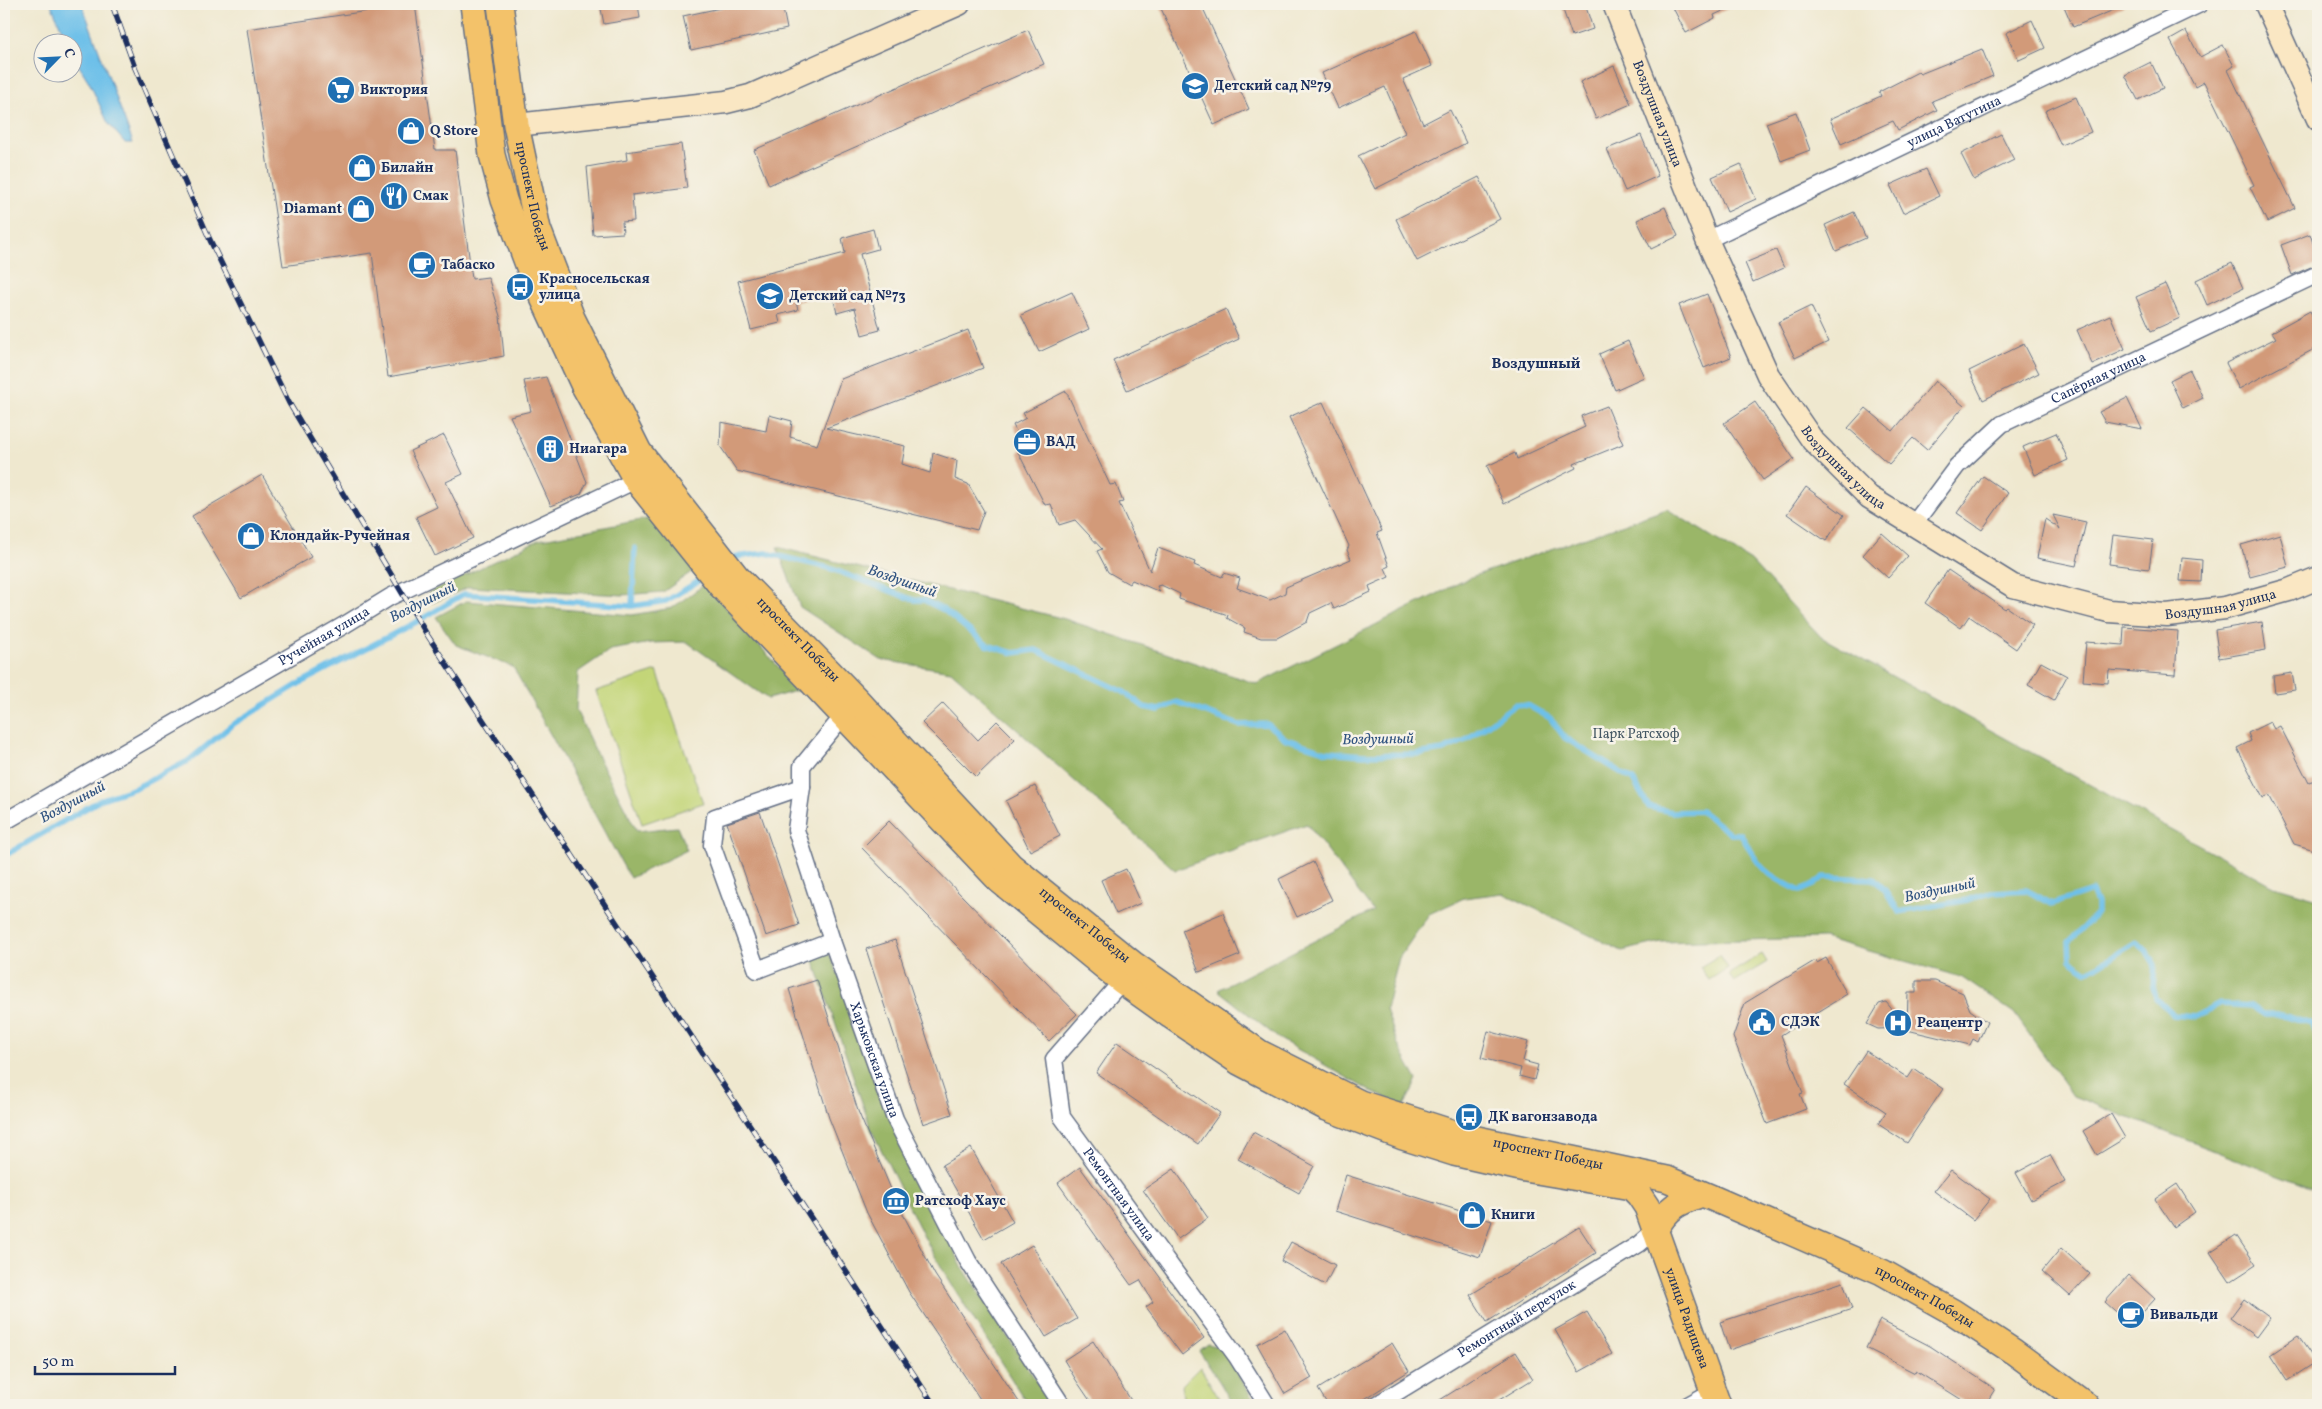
<svg xmlns="http://www.w3.org/2000/svg" width="2322" height="1409" font-family="Vollkorn,serif">
<rect width="100%" height="100%" fill="#f7f3e8"/>
<filter id="ink" filterUnits="userSpaceOnUse"><feTurbulence type="fractalNoise" baseFrequency=".02" numOctaves="2"/><feDisplacementMap in="SourceGraphic" scale="10" xChannelSelector="R" yChannelSelector="G"/><feConvolveMatrix kernelMatrix="1 2 1 2 8 2 1 2 1" color-interpolation-filters="sRGB"/></filter>
<filter id="wash" filterUnits="userSpaceOnUse"><feTurbulence type="fractalNoise" baseFrequency=".0096" numOctaves="4" result="noise"/><feDisplacementMap in="SourceGraphic" scale="20" xChannelSelector="R" yChannelSelector="G"/><feGaussianBlur stdDeviation="1.12" result="paint"/><feColorMatrix in="noise" values="0 0 0 0 0 0 0 0 0 0 0 0 0 0 0 0 0 1.4 0 .05"/><feComposite in="paint" operator="in"/></filter>
<g filter="url(#wash)">
<rect width="100%" height="100%" fill="#efe8cf"/>
<path fill="#c3d578" stroke="#6f826b" d="M657 671 703 803 642 824 596 691Z
M1762 954 1767 962 1734 982 1729 974Z
M1720 955 1728 968 1709 980 1700 967Z
M1200 1367 1223 1405H1180L1184 1402 1181 1386Z"/>
<path fill="#9ab668" stroke="#5a7263" d="M1667 509 1751 561 1821 637 2274 886 2318 899V1191L2073 1096 2014 1013 1961 977 1823 938 1661 942 1622 951 1503 893 1464 898 1429 914 1399 958 1386 1009 1398 1045 1417 1080 1404 1106 1370 1091 1278 1038 1218 990 1373 911 1307 824 1175 870 951 671 881 660 800 607 777 547 1065 619 1257 684 1471 577Z
M651 518 697 568 663 592 623 595 469 587 432 603 428 593 538 540Z
M705 584 799 690 768 699 687 642 651 643 610 650 578 672 576 710 595 751 637 831 677 827 687 850 630 878 513 667 456 645 436 617 466 601 632 615 672 608Z
M829 953 960 1263 1052 1405H1028L950 1282 924 1237 871 1129 813 958Z
M1208 1344 1220 1347 1257 1405H1233L1219 1381 1199 1351Z"/>
<path fill="#6dc0e9" stroke="#4478a4" d="M51 4H82L133 143H125L108 123 89 82 73 56 72 42H67Z"/>
<g fill="none" stroke-linecap="round" stroke-linejoin="round">
<path stroke="#6dc0e9" stroke-width="5.5" d="M732 560 736 557 766 553 829 568 914 600H924L944 610 987 645 1013 653 1036 650 1124 692 1144 707 1159 710 1177 702 1239 725 1267 724 1286 739 1327 752 1364 755 1417 754 1443 750 1466 740 1516 704 1529 706 1550 718 1565 738 1633 780 1649 807 1672 812 1701 811 1731 834H1741C1760 870 1764 873 1800 891L1814 885 1824 877 1874 879 1885 890 1899 912 1967 900 1993 892 2026 890 2052 904 2092 891 2097 903V913L2069 942 2070 960 2088 972 2136 942 2146 950 2155 965 2153 987 2156 998 2173 1015 2195 1017 2220 1004 2251 1006 2265 1015H2283L2311 1024 2318 1041
M632 606 635 548
M4 856 102 799 135 788 188 761 232 725 302 682 418 621 464 594 632 606 666 601 705 577"/>
</g>
<g id="blocks">
<path fill="#d29a79" d="M415 4 435 150H455L472 279 488 277 500 316 504 356 388 377 372 253 283 266 247 29Z
M600 4H638L640 18 604 24Z
M739 4H782L787 29 691 50 683 16Z
M1159 4H1201L1249 109 1214 125Z
M1561 4H1585L1593 29 1572 36Z
M1671 4H1738L1714 15 1715 18 1686 33Z
M2063 4H2128L2073 27Z
M2032 20 2045 48 2019 60 2006 33Z
M1028 30 1044 64 769 185 754 150Z
M1416 31 1432 66 1403 79 1423 124 1450 110 1466 143 1375 189 1358 156 1405 133 1385 87 1338 108 1322 73Z
M2186 31 2200 57 2223 45 2234 66 2228 70 2295 208 2267 222 2250 187 2254 185 2204 82 2195 87 2170 40Z
M1982 49 1993 76 1932 101 1937 110 1898 130 1893 121 1841 144 1830 119 1881 96 1879 92 1918 72 1920 74Z
M2151 62 2163 88 2138 100 2125 75Z
M1614 66 1631 104 1596 119 1580 82Z
M2076 97 2091 132 2061 145 2045 111Z
M1796 112 1810 150 1781 161 1766 123Z
M2001 134 2014 160 1974 180 1961 154Z
M1641 135 1658 176 1625 191 1607 149Z
M681 144 687 188 632 195 634 221 622 222 623 233 593 235 587 167 627 160 626 152Z
M1741 164 1756 199 1727 212 1712 177Z
M1926 169 1939 196 1903 213 1890 185Z
M1479 177 1500 219 1417 261 1396 219Z
M1665 207 1678 236 1651 249 1637 220Z
M1854 212 1866 238 1836 251 1825 225Z
M873 229 878 249 860 254 880 330 862 335 855 308 837 313 832 293 796 302 798 310 778 315 780 323 751 330 738 281 845 253 842 238Z
M2310 234 2318 258V264L2292 275 2281 245Z
M1776 250 1784 268 1753 282 1745 263Z
M2232 263 2243 288 2207 305 2196 280Z
M2165 284 2180 318 2151 331 2136 297Z
M1072 292 1089 329 1039 352 1021 315Z
M1707 294 1731 357 1704 368 1679 305Z
M1811 306 1828 342 1795 358 1778 322Z
M1226 309 1239 339 1127 390 1113 360Z
M2310 311 2318 326V347L2239 389 2226 363 2276 338 2272 332Z
M2110 315 2125 349 2092 364 2077 330Z
M968 330 983 368 826 428 905 446 902 464 930 473 933 453 957 461 955 479 968 484 984 511 977 530 737 471 720 446 721 422 766 431 769 415 792 421 790 437 817 445 841 379Z
M1628 341 1644 377 1615 390 1599 354Z
M2024 344 2039 373 1983 400 1969 371Z
M2190 370 2203 398 2183 408 2170 380Z
M546 377 587 482 581 494 551 506 510 416 531 411 524 381Z
M1935 381 1964 406 1927 450 1913 438 1889 464 1848 428 1866 408 1893 431Z
M1066 391 1110 485 1116 484 1123 502 1119 503 1150 571 1158 548 1195 562 1194 565 1222 577 1224 573 1240 578 1237 588 1270 600 1285 593 1286 587 1351 559 1347 550 1349 546 1289 417 1323 402 1382 531 1377 533 1389 566 1385 568 1389 577 1369 586 1371 592 1334 609 1331 603 1310 613 1307 622 1277 638H1261L1244 632 1245 628 1227 618 1228 615 1179 599 1180 594 1161 585 1157 586 1160 592 1132 580 1129 584 1108 572 1097 551 1102 549 1075 520 1059 525 1051 504 1045 505 1018 452 1024 447 1013 425 1026 418 1023 413Z
M2127 398 2142 429 2105 422 2099 412Z
M1755 402 1794 459 1763 480 1724 423Z
M1607 406 1623 444 1574 464 1576 468 1504 504 1487 466 1515 453 1517 459 1585 427 1581 416Z
M2056 433 2068 460 2035 475 2023 447Z
M444 435 463 474 446 482 473 538 435 556 416 517 437 507 410 451Z
M262 475 311 557 241 598 192 516Z
M1983 476 2008 493 1982 530 1957 513Z
M1806 487 1844 515 1826 541 1787 514Z
M2053 515 2086 522 2076 566 2037 558 2045 519 2060 529Z
M1882 533 1908 556 1888 578 1863 555Z
M2280 534 2288 567 2250 577 2241 545Z
M2113 535 2153 540 2149 569 2109 564Z
M2182 558 2202 560 2201 582 2180 581Z
M1948 570 2005 609 2007 607 2033 625 2016 649 1969 616 1961 628 1925 603Z
M2262 622 2266 650 2219 658 2215 630Z
M2124 627 2178 631 2175 675 2109 670 2108 683 2083 681 2086 642 2123 645Z
M2041 662 2067 676 2054 700 2028 685Z
M2292 673 2295 690 2275 693 2273 676Z
M943 703 978 740 997 721 1015 739 976 777 922 723Z
M2270 722 2274 729 2280 726 2309 783 2314 781 2318 789V851L2294 844 2269 795 2263 798 2237 748 2251 741 2248 733Z
M1035 786 1060 836 1030 851 1006 801Z
M760 812 799 925 766 936 727 823Z
M889 821 1077 1014 1049 1041 862 848Z
M1313 862 1332 900 1297 917 1279 879Z
M1126 869 1141 903 1116 914 1101 880Z
M1223 913 1240 955 1199 972 1182 930Z
M895 940 952 1114 923 1124 866 949Z
M1826 958 1847 994 1781 1035 1803 1093 1800 1094 1806 1109 1767 1124 1733 1037 1745 1003 1816 960 1817 963Z
M817 980 858 1111 896 1201 935 1275 1021 1405H984L909 1292 867 1213 829 1118 789 989Z
M1916 981H1935L1963 993 1970 1010 1987 1022 1978 1042 1973 1039 1970 1045 1907 1030 1908 993H1916Z
M1886 1002 1907 1028 1878 1029 1867 1024 1879 1004Z
M1488 1031 1528 1042 1523 1061 1538 1065 1534 1080 1519 1076 1521 1068 1481 1058Z
M1117 1042 1220 1113 1198 1144 1096 1073Z
M1866 1051 1908 1078 1914 1069 1943 1089 1907 1143 1878 1124 1886 1112 1844 1084Z
M2111 1114 2125 1138 2097 1155 2083 1131Z
M1253 1132 1314 1166 1299 1193 1238 1159Z
M971 1148 1013 1222 984 1239 942 1165Z
M2050 1155 2065 1182 2031 1200 2016 1173Z
M1080 1167 1204 1338 1182 1355 1146 1307 1153 1302 1140 1280 1131 1285 1058 1183Z
M1174 1169 1208 1218 1178 1239 1143 1190Z
M1951 1170 1990 1199 1973 1220 1934 1191Z
M1346 1175 1492 1221 1480 1257 1335 1211Z
M2177 1184 2195 1212 2174 1227 2155 1199Z
M1579 1227 1596 1253 1487 1322 1470 1295Z
M2236 1235 2256 1265 2230 1282 2210 1252Z
M1291 1242 1335 1265 1325 1285 1281 1261Z
M1032 1245 1077 1319 1046 1337 1001 1264Z
M2061 1248 2090 1274 2070 1296 2042 1271Z
M2129 1275 2155 1299 2131 1325 2105 1302Z
M1843 1282 1852 1309 1729 1350 1720 1322Z
M2244 1299 2270 1318 2256 1337 2230 1318Z
M1587 1312 1612 1354 1579 1372 1555 1330Z
M1880 1320 1930 1346 1995 1389 1985 1405H1970L1916 1371 1915 1373 1866 1348Z
M1285 1329 1312 1378 1285 1394 1257 1344Z
M2298 1336 2316 1362 2287 1381 2270 1355Z
M1093 1341 1134 1405H1093L1076 1380 1064 1360Z
M1392 1343 1409 1371 1355 1405H1328L1318 1389Z
M1516 1352 1533 1379 1491 1405H1432Z"/>
</g>
</g>
<g filter="url(#ink)">
<use href="#blocks" fill-opacity="0" stroke="#657086" stroke-width="1"/>
<g fill="none" stroke-linecap="round" stroke-linejoin="round">
<defs>
<g id="street">
<path id="s1" d="M1707 240 2200 4"/>
<path id="s2" d="M1913 525 1957 466 2002 424 2318 274"/>
<path id="s3" d="M843 716 802 766V787L796 830 832 941 895 1119 968 1261 1062 1405"/>
<path d="M802 787 715 817 712 845 757 970 832 941"/>
<path id="s4" d="M4 822 346 624 390 597 636 480"/>
<path id="s5" d="M1122 981 1054 1059 1062 1117 1237 1357 1267 1405"/>
<path id="s6" d="M1376 1405 1639 1244 1655 1230"/>
<path d="M1688 1405 1713 1391"/>
</g>
<g id="secondary">
<path id="s7" d="M1614 4 1707 240 1768 375 1813 441 1869 497 2013 586 2109 611 2167 615 2225 608 2289 590 2318 578"/>
<path d="M2266 4 2318 119"/>
<path d="M516 125 726 102 750 96 959 4"/>
</g>
<g id="primary">
<path id="s8" d="M473 4 492 155 504 200 530 270 584 386 636 480 721 586 999 880 1122 981 1171 1016 1239 1062 1327 1108 1403 1137 1454 1153 1525 1169 1631 1187 1639 1195 1647 1207 1718 1405"/>
<path id="s9" d="M500 4 516 125 538 229 572 318 639 452 736 576 857 700 1011 866 1133 964 1260 1053 1360 1103 1463 1136 1667 1179 1710 1197 1882 1272 1953 1312 2014 1352 2086 1405"/>
<path d="M1655 1230C1668 1207 1677 1203 1702 1194"/>
</g>
</defs>
<use href="#street" stroke="#657086" stroke-width="19"/>
<use href="#secondary" stroke="#657086" stroke-width="25"/>
<use href="#primary" stroke="#657086" stroke-width="28"/>
<use href="#street" stroke="#fff" stroke-width="16"/>
<use href="#secondary" stroke="#fae7c3" stroke-width="22"/>
<use href="#primary" stroke="#f3c26a" stroke-width="25"/>
<defs>
<path id="rail" d="M112 4 135 68 210 240 289 403 426 633 934 1405"/>
</defs>
<use href="#rail" stroke="#1b2f5e" stroke-width="5.5"/>
<use href="#rail" stroke="#f7f3e8" stroke-width="4" stroke-dasharray="11" stroke-linecap="butt"/>
</g>
</g>
<defs>
<symbol id="school-disc" viewBox="-11 -11 22 22"><circle r="9.5" fill="#1f6fb2" stroke="#f7f3e8"/><path d="M0-5L7-2L0 1L-7-2ZM-4 1L0 2.5L4 1V4Q0 6-4 4Z" fill="#fff"/></symbol>
<symbol id="supermarket-disc" viewBox="-11 -11 22 22"><circle r="9.5" fill="#1f6fb2" stroke="#f7f3e8"/><path d="M-6-5.5h2.5l.6 2H6L4.5 2H-2.5L-4.4-4H-6ZM-1.5 3.2a1.3 1.3 0 1 0 .1 0ZM3 3.2a1.3 1.3 0 1 0 .1 0Z" fill="#fff"/></symbol>
<symbol id="shop-disc" viewBox="-11 -11 22 22"><circle r="9.5" fill="#1f6fb2" stroke="#f7f3e8"/><path d="M-5-2.5h2.3a2.7 3.5 0 0 1 5.4 0H5L5.5 6h-11ZM-1.5-2.5h3a1.5 2.3 0 0 0-3 0Z" fill="#fff"/></symbol>
<symbol id="restaurant-disc" viewBox="-11 -11 22 22"><circle r="9.5" fill="#1f6fb2" stroke="#f7f3e8"/><path d="M-5-6h1v4h1v-4h1v4h1v-4h1v5L-1.5 .5V6h-2V.5L-5-1ZM5-6V6H3V1.5H1.5Q1.5-4 5-6Z" fill="#fff"/></symbol>
<symbol id="cafe-disc" viewBox="-11 -11 22 22"><circle r="9.5" fill="#1f6fb2" stroke="#f7f3e8"/><path d="M-5.5-4.5H6V0H3Q3 3.5 0 3.5H-2.5Q-5.5 3.5-5.5 0ZM3-3.2v2h1.7v-2ZM-6 4.5H4V6H-6Z" fill="#fff"/></symbol>
<symbol id="bus-disc" viewBox="-11 -11 22 22"><circle r="9.5" fill="#1f6fb2" stroke="#f7f3e8"/><path d="M-5-6H5V4H4V6H2V4H-2V6H-4V4H-5ZM-3.5-4V0h7V-4ZM-3.5 1.2v1.5H-2V1.2ZM2 1.2v1.5H3.5V1.2Z" fill="#fff"/></symbol>
<symbol id="office-disc" viewBox="-11 -11 22 22"><circle r="9.5" fill="#1f6fb2" stroke="#f7f3e8"/><path d="M-6-3h4V-5.5h4V-3h4V5H-6ZM-1-4.5V-3h2v-1.5ZM-6 0V1H6V0Z" fill="#fff"/></symbol>
<symbol id="building-disc" viewBox="-11 -11 22 22"><circle r="9.5" fill="#1f6fb2" stroke="#f7f3e8"/><path d="M-4-6H4V6H1V3H-1V6H-4ZM-2.5-4.3h1.7v1.8h-1.7ZM.8-4.3h1.7v1.8H.8ZM-2.5-1h1.7V.8h-1.7ZM.8-1h1.7V.8H.8Z" fill="#fff"/></symbol>
<symbol id="civic-disc" viewBox="-11 -11 22 22"><circle r="9.5" fill="#1f6fb2" stroke="#f7f3e8"/><path d="M-.6-6.5H3V-4.5H.6V-3L4-1V1h2V6H-6V1h2V-1L-.6-3ZM-1.2 2.5V6h2.4V2.5Z" fill="#fff"/></symbol>
<symbol id="hospital-disc" viewBox="-11 -11 22 22"><circle r="9.5" fill="#1f6fb2" stroke="#f7f3e8"/><path d="M-5-5h3v3.5h4V-5h3V5h-3V1.5h-4V5h-3Z" fill="#fff"/></symbol>
<symbol id="museum-disc" viewBox="-11 -11 22 22"><circle r="9.5" fill="#1f6fb2" stroke="#f7f3e8"/><path d="M0-6L6-3V-2H-6V-3ZM-5-1h2V3h-2ZM-1-1h2V3h-2ZM3-1h2V3H3ZM-6 4H6V6H-6Z" fill="#fff"/></symbol>
</defs>
<g fill-rule="evenodd">
<use href="#school-disc" x="1179" y="70" width="32" height="32"/>
<use href="#supermarket-disc" x="325" y="74" width="32" height="32"/>
<use href="#shop-disc" x="395" y="115" width="32" height="32"/>
<use href="#shop-disc" x="346" y="152" width="32" height="32"/>
<use href="#restaurant-disc" x="378" y="180" width="32" height="32"/>
<use href="#shop-disc" x="345" y="193" width="32" height="32"/>
<use href="#cafe-disc" x="406" y="249" width="32" height="32"/>
<use href="#bus-disc" x="504" y="271" width="32" height="32"/>
<use href="#school-disc" x="754" y="280" width="32" height="32"/>
<use href="#office-disc" x="1011" y="426" width="32" height="32"/>
<use href="#building-disc" x="534" y="433" width="32" height="32"/>
<use href="#shop-disc" x="235" y="520" width="32" height="32"/>
<use href="#civic-disc" x="1746" y="1006" width="32" height="32"/>
<use href="#hospital-disc" x="1882" y="1007" width="32" height="32"/>
<use href="#bus-disc" x="1453" y="1101" width="32" height="32"/>
<use href="#museum-disc" x="880" y="1185" width="32" height="32"/>
<use href="#shop-disc" x="1456" y="1199" width="32" height="32"/>
<use href="#cafe-disc" x="2115" y="1299" width="32" height="32"/>
</g>
<g text-anchor="middle" dominant-baseline="central" stroke-width="5" stroke-linejoin="round" paint-order="stroke">
<g font-size="14" font-weight="bold" fill="#1b2f5e" stroke="#f7f3e8" text-anchor="start">
<text x="1214" y="86">Детский сад №79</text>
<text x="360" y="90">Виктория</text>
<text x="430" y="131">Q Store</text>
<text x="381" y="168">Билайн</text>
<text x="413" y="196">Смак</text>
<text x="342" y="209" text-anchor="end">Diamant</text>
<text x="441" y="265">Табаско</text>
<text x="539" y="279">Красносельская<tspan x="539" dy="16">улица</tspan></text>
<text x="789" y="296">Детский сад №73</text>
<text x="1046" y="442">ВАД</text>
<text x="569" y="449">Ниагара</text>
<text x="270" y="536">Клондайк-Ручейная</text>
<text x="1781" y="1022">СДЭК</text>
<text x="1917" y="1023">Реацентр</text>
<text x="1488" y="1117">ДК вагонзавода</text>
<text x="915" y="1201">Ратсхоф Хаус</text>
<text x="1491" y="1215">Книги</text>
<text x="2150" y="1315">Вивальди</text>
</g>
<g font-size="14" fill="#1b2f5e" stroke="#f7f3e8">
<text stroke="none"><textPath href="#s7" startOffset="118">Воздушная улица</textPath></text>
<text stroke="none"><textPath href="#s1" startOffset="274">улица Ватутина</textPath></text>
<text stroke="none"><textPath href="#s9" startOffset="195">проспект Победы</textPath></text>
<text stroke="none"><textPath href="#s2" startOffset="242">Сапёрная улица</textPath></text>
<text stroke="none"><textPath href="#s7" startOffset="522">Воздушная улица</textPath></text>
<text stroke="none"><textPath href="#s7" startOffset="942">Воздушная улица</textPath></text>
<text stroke="none"><textPath href="#s4" startOffset="370">Ручейная улица</textPath></text>
<text stroke="none"><textPath href="#s9" startOffset="720">проспект Победы</textPath></text>
<text stroke="none"><textPath href="#s9" startOffset="1125">проспект Победы</textPath></text>
<text stroke="none"><textPath href="#s3" startOffset="372">Харьковская улица</textPath></text>
<text stroke="none"><textPath href="#s9" startOffset="1649">проспект Победы</textPath></text>
<text stroke="none"><textPath href="#s5" startOffset="258">Ремонтная улица</textPath></text>
<text stroke="none"><textPath href="#s9" startOffset="2054">проспект Победы</textPath></text>
<text stroke="none"><textPath href="#s8" startOffset="1909">улица Радищева</textPath></text>
<text stroke="none"><textPath href="#s6" startOffset="165">Ремонтный переулок</textPath></text>
</g>
<g font-size="14" fill="#455864" stroke="#f7f3e8">
<text x="1636" y="734">Парк Ратсхоф</text>
</g>
<g font-size="15" font-weight="bold" fill="#1b2f5e" stroke="#f7f3e8">
<text x="1536" y="364">Воздушный</text>
</g>
<g font-size="15" font-style="italic" fill="#305381" stroke="#f7f3e8">
<text transform="translate(902 582) rotate(19)">Воздушный</text>
<text transform="translate(423 603) rotate(-27)">Воздушный</text>
<text transform="translate(1378 740) rotate(-1)">Воздушный</text>
<text transform="translate(73 803) rotate(-28)">Воздушный</text>
<text transform="translate(1940 891) rotate(-12)">Воздушный</text>
</g>
</g>
<rect width="2322" height="1409" fill="none" stroke="#f7f3e8" stroke-width="20"/>
<g transform="translate(58 58) rotate(66)"><circle r="24" fill="#f7f3e8" stroke="#9fa5b1"/>
<path d="M0-4L9 19L0 12L-9 19Z" fill="#1f6fb2"/>
<text y="-8" font-size="14" font-weight="bold" text-anchor="middle" fill="#1b2f5e">С</text>
</g>
<path d="M35 1366v8h140v-8" fill="none" stroke="#1b2f5e" stroke-width="2.5"/>
<text x="42" y="1366" font-size="15" fill="#1b2f5e" stroke="#f7f3e8" stroke-width="4" paint-order="stroke">50 m</text>
</svg>
